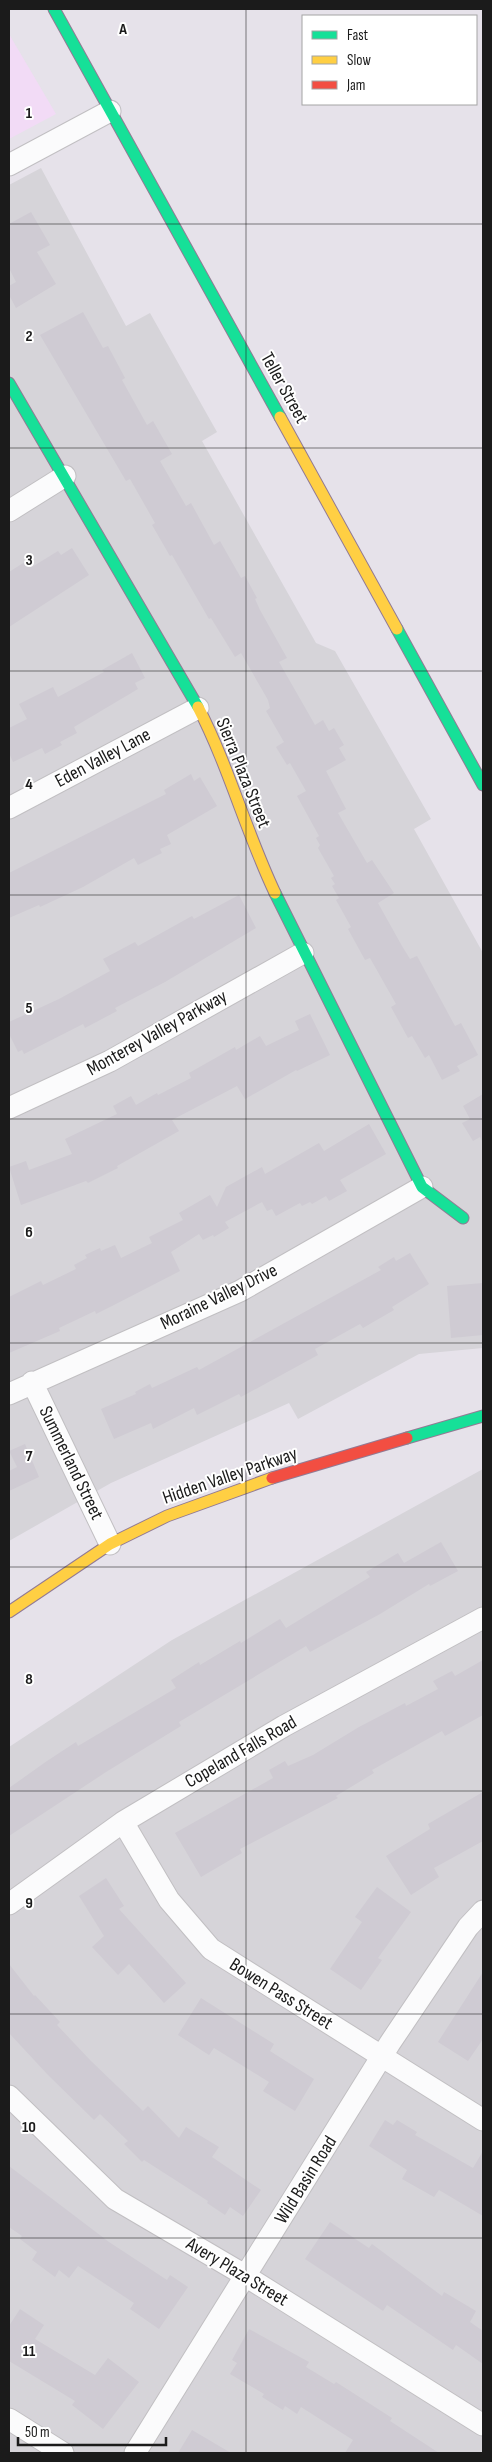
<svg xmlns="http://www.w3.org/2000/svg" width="492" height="2462" font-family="'Sofia Sans Condensed',sans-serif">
<rect width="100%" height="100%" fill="#e6e2ea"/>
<path fill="#d6d4d9" d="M41 168 126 326 150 313 217 432 202 441 316 643 335 651 431 819 414 829 483 953V1348L419 1354 298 1419 289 1403 111 1483 9 1541V185Z
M483 1469V2453H9V1747L172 1640Z"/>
<path fill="#f2dbf6" d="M9 34 56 114 9 139Z"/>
<path fill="#cfcbd3" d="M31 212 50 245 37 252 56 284 16 308 9 295V286L16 282 9 268V224Z
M83 312 103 348 108 346 125 378 122 380 147 425 153 421 172 454 160 461 186 506 191 503 214 545 220 541 241 578 245 576 257 598 255 599 260 610 287 658 279 662 315 725 323 720 329 731 334 728 344 745 339 748 346 760 326 771 346 809 338 813 367 863 372 860 394 893 378 903 402 946 410 959 417 956 455 1026 461 1023 478 1055 457 1066 460 1071 442 1080 429 1055 425 1058 412 1036 408 1038 391 1007 396 1004 370 958 365 960 348 929 351 927 336 900 339 898 332 886 335 884 331 878 334 876 318 848 320 845 316 838 319 836 297 796 306 791 290 763 287 765 276 747 284 742 266 711 270 708 268 700 241 653 235 657 211 618 209 619 172 555 170 556 152 525 155 523 130 479 126 481 40 335Z
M72 548 89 575 9 627V572L28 560 32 567 58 551 61 555Z
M132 653 145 678 135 683 138 689 74 727 77 733 60 742 62 745 45 754 42 748 13 762 9 753V728L27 719 19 704 53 687 58 697 104 672 102 670Z
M191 774 194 781 200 777 217 806 167 835 171 844 160 849 162 853 138 865 134 858 83 887 40 907 39 905 9 918V873L166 794 164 790Z
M239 895 256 928 165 982 115 1008 117 1011 85 1028 83 1024 24 1054 22 1050 18 1052 9 1034V1022L59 999 110 971 103 959 135 942 138 946 192 916 194 919Z
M310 1014 330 1055 297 1071 296 1070 245 1099 237 1086 172 1120 179 1131 117 1166 118 1168 88 1183 86 1181 21 1205 9 1167 26 1161 29 1170 72 1154 65 1139 117 1114 113 1106 131 1096 136 1105 157 1093 158 1095 191 1078 189 1073 235 1047 236 1050 260 1036 266 1046 299 1030 295 1021Z
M483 1094V1143L480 1137 473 1141 462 1123 470 1119 463 1106Z
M369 1124 386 1154 340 1180 347 1191 329 1201 326 1196 312 1204 310 1202 302 1206 300 1203 276 1216 272 1209 267 1211 262 1202 225 1222 229 1228 214 1237 213 1235 203 1240 199 1234 171 1252 180 1271 112 1306 96 1314 95 1311 59 1328 60 1331 9 1353V1297L41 1281 43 1285 76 1269 74 1265 87 1258 85 1255 100 1248 101 1251 115 1245 121 1258 152 1243 149 1237 183 1220 179 1213 210 1195 217 1207 226 1187 262 1167 265 1174 319 1143 324 1151Z
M410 1253 429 1284 392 1307 394 1310 363 1328 360 1324 315 1349 318 1355 241 1397 239 1394 197 1415 194 1408 153 1429 151 1423 114 1439 101 1409 136 1394 135 1392 150 1384 152 1388 197 1367 199 1370 381 1270 378 1267 394 1257 396 1261Z
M483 1283V1335L451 1338 447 1286Z
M25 1444 39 1477 9 1491V1471L17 1467 9 1451Z
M441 1542 458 1571 430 1586 429 1584 380 1614 310 1652 306 1646 179 1722 181 1726 106 1772 9 1836V1788L47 1761 76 1742 78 1746 176 1688 171 1680 199 1662 200 1665 240 1641 241 1643 280 1619 286 1628 370 1577 366 1572 398 1553 404 1563Z
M483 1660V1715L445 1736 442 1731 372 1770 374 1773 336 1796 338 1798 240 1849 242 1853 201 1877 175 1833 273 1778 269 1770 285 1761 288 1766 313 1755 359 1727 405 1703 406 1706 438 1689 433 1681 452 1671 455 1676Z
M483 1792V1841L434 1868 439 1877 411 1895 386 1856 430 1829 428 1824Z
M106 1878 124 1906 119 1909 186 1983 164 2003 129 1964 118 1975 92 1947 104 1936 79 1896Z
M377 1887 411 1912 378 1958 382 1960 361 1990 330 1969 362 1922 355 1917Z
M9 1964 34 1996 35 1995 60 2022 57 2025 91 2061 143 2111 148 2106 179 2138 186 2127 219 2147 212 2157 261 2190 243 2216 230 2207 225 2215 207 2203 208 2201 144 2160 142 2162 124 2144 128 2141 100 2114 94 2120 48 2075 9 2033Z
M483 1972V2039L468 2061 438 2042Z
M201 1998 274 2044 270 2051 314 2079 295 2111 263 2091 269 2082 214 2048 209 2055 178 2035Z
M385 2120 393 2125 397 2120 417 2132 415 2135 473 2168 483 2151V2216L439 2190 434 2197 402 2179 407 2170 369 2146Z
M9 2166 109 2242 167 2280 170 2275 188 2287 159 2329 130 2309 134 2303 78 2266 69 2278 59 2270 55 2277 32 2260 37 2252 20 2239 22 2236 9 2227Z
M330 2222 369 2248 372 2244 442 2296 444 2292 476 2311 470 2322 483 2331V2364L456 2345 453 2350 387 2305 383 2311 305 2259Z
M20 2309 44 2325 35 2339 95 2375 108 2358 139 2382 103 2429 72 2405 75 2401 9 2361V2326Z
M249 2329 309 2362 306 2367 334 2384 336 2382 392 2418 390 2421 439 2453H345L353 2440 301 2407 297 2414 285 2406 283 2410 262 2397 264 2394 230 2374 237 2363 232 2360Z
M192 2430 231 2453H178Z"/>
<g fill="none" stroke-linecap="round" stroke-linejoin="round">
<defs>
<path id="street" d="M9 165 110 111
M9 511 65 476
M9 808 198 708
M9 1108 110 1061 303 953
M32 1382 110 1544
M9 1394 240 1291 422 1187
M123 1822 169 1900 211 1949 483 2120
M9 1904 123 1822 284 1726 483 1618
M9 2096 115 2199 236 2270 483 2425
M9 2419 63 2453
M135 2453 390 2043 468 1927 483 1911"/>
<path id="fast" d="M54 9 280 417
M9 383 198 707
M397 629 483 785
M275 893 422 1187 463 1218
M407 1438 483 1416"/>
<path id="slow" d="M280 417 397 629
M198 707C229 767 246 832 275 893
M9 1612 110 1544 167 1516 272 1478"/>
<path id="jam" d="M272 1478 407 1438"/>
</defs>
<use href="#street" stroke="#c1bfc2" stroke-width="23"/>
<use href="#fast" stroke="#927a94" stroke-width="13"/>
<use href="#slow" stroke="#927a94" stroke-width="13"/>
<use href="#jam" stroke="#927a94" stroke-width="13"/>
<use href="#street" stroke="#fbfbfc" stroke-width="21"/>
<use href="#fast" stroke="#16e098" stroke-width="11"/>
<use href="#slow" stroke="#ffcf43" stroke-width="11"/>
<use href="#jam" stroke="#f24e42" stroke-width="11"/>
</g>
<path fill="none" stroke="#1b1b1b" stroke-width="1" stroke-opacity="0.55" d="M246 9V2453M9 224H483M9 448H483M9 671H483M9 895H483M9 1119H483M9 1343H483M9 1567H483M9 1791H483M9 2014H483M9 2238H483"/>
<g text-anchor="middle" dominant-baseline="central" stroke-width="4" stroke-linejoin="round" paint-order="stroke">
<g font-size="19" fill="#1b1b1b" stroke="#fff">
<text transform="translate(284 388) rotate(61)">Teller Street</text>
<text transform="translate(103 758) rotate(-28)">Eden Valley Lane</text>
<text transform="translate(243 773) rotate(68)">Sierra Plaza Street</text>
<text transform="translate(157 1033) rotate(-29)">Monterey Valley Parkway</text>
<text transform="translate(219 1297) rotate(-26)">Moraine Valley Drive</text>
<text transform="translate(71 1463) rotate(64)">Summerland Street</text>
<text transform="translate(230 1476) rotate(-19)">Hidden Valley Parkway</text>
<text transform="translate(241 1752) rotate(-30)">Copeland Falls Road</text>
<text transform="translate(281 1994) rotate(32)">Bowen Pass Street</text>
<text transform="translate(306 2180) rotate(-58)">Wild Basin Road</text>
<text transform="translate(237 2272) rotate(31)">Avery Plaza Street</text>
</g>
</g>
<g font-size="16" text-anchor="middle" font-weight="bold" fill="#1b1b1b" stroke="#fff" stroke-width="4" stroke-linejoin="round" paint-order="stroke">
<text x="123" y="34">A</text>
<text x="29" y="118">1</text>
<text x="29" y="341">2</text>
<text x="29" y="565">3</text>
<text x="29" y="789">4</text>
<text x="29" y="1013">5</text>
<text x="29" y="1237">6</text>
<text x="29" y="1461">7</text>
<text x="29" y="1684">8</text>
<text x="29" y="1908">9</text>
<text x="29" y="2132">10</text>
<text x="29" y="2356">11</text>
</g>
<rect width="492" height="2462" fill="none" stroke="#1b1b1b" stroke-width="20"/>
<rect x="302" y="15" width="175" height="90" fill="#ffffff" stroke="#a4a4a4"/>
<rect x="312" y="31" width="25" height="8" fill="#16e098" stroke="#a4a4a4"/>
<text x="347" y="40" font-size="15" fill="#1b1b1b">Fast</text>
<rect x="312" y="56" width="25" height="8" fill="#ffcf43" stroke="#a4a4a4"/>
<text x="347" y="65" font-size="15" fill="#1b1b1b">Slow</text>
<rect x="312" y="81" width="25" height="8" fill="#f24e42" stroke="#a4a4a4"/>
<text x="347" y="90" font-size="15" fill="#1b1b1b">Jam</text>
<path d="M18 2437v8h148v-8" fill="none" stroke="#1b1b1b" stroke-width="2.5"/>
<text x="25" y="2437" font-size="15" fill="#1b1b1b" stroke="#ffffff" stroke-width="4" paint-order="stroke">50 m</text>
</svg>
